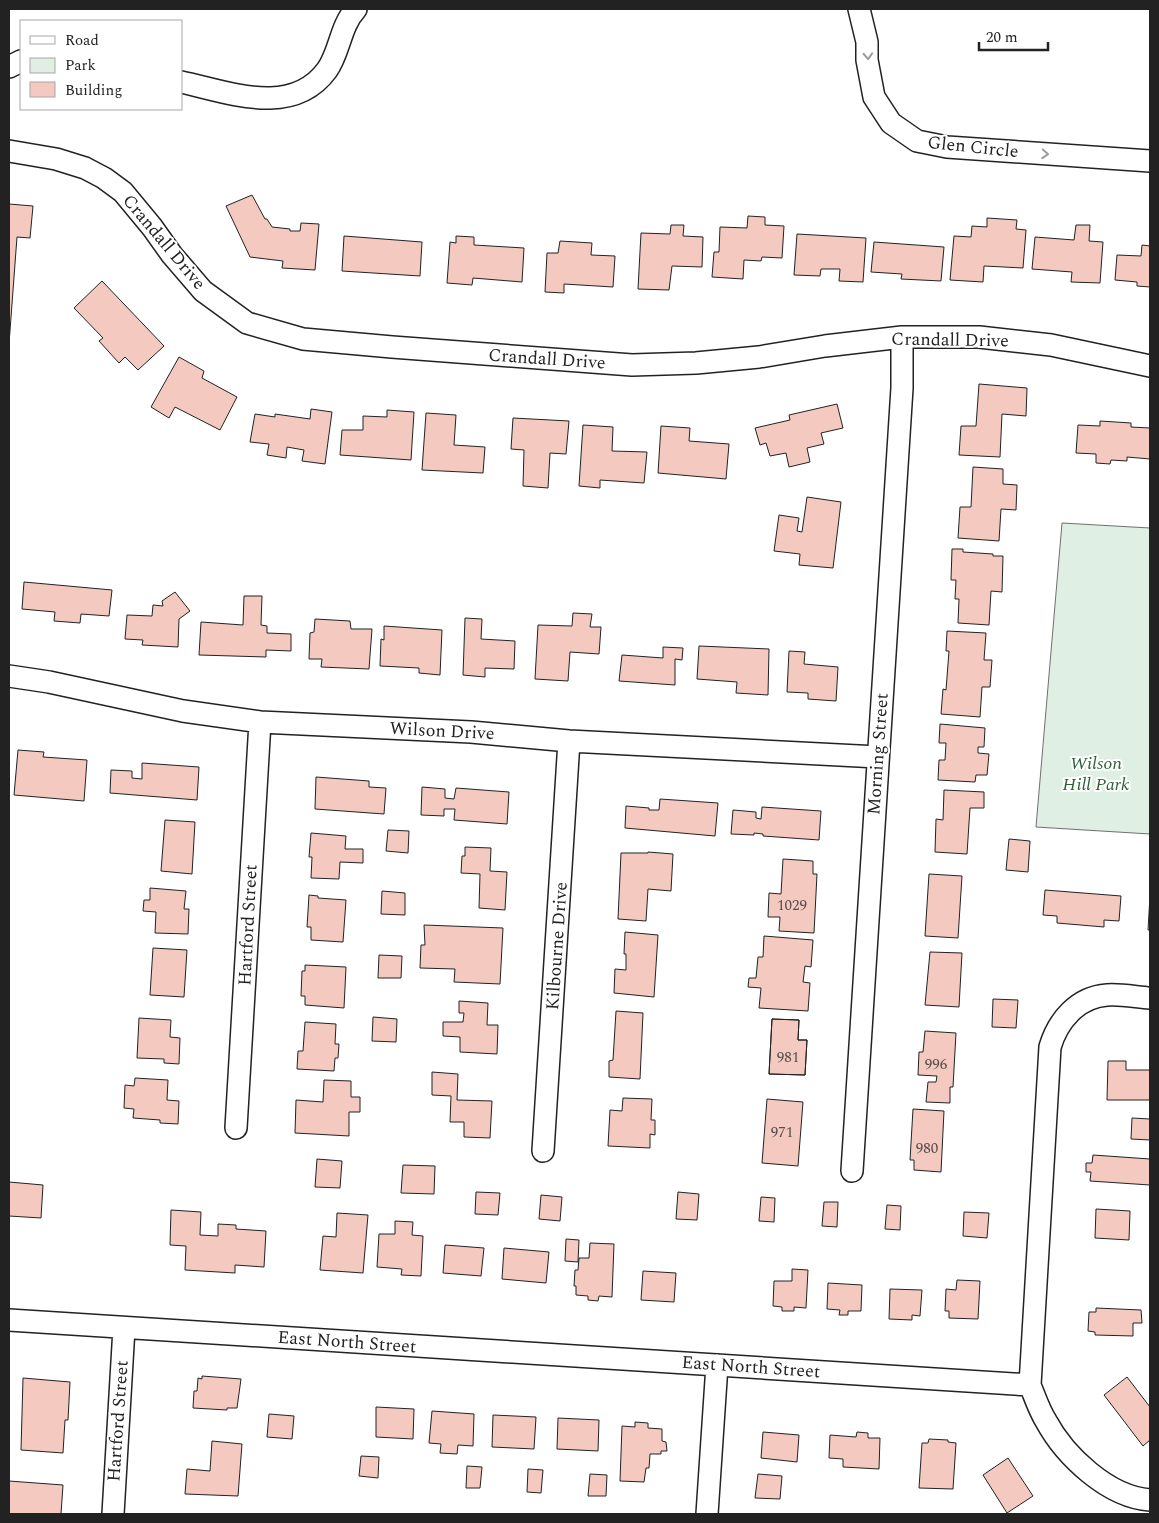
<svg xmlns="http://www.w3.org/2000/svg" width="1159" height="1523" font-family="Spectral,serif">
<rect width="100%" height="100%" fill="#fff"/>
<path fill="#e0efe3" stroke="#6f6f6f" d="M1062 523 1150 528V834L1036 827Z"/>
<path fill="#f3c9c0" stroke="#222" d="M252 195 265 219H267L272 227 290 229V231H300L301 223 319 224 315 270 282 268 283 261 250 257 226 206Z
M9 204 33 206 30 238 17 237 9 344Z
M748 216 765 217V225L784 226 782 258 762 257 761 261 744 260 743 279 712 277 714 252H719L720 227 747 228Z
M987 218 1017 220 1016 229 1026 230 1023 268 984 266 983 282 950 280 954 236 971 237 972 226 987 227Z
M671 225H684L683 236 703 237 702 267 672 266 669 290 638 289 641 233 670 234Z
M1076 225H1090L1089 241 1103 242 1100 283 1071 282 1072 272 1032 269 1035 237 1074 240Z
M797 234 866 238 863 282 839 281 840 269H821L820 276 794 275Z
M344 236 422 242 420 276 342 271Z
M456 236 474 237V245L524 248 522 282 473 278 472 285 447 283 450 242 456 243Z
M560 241 592 243 591 255 615 256 613 287 564 284V293L545 292 547 253H558Z
M874 242 944 247 941 281 901 279 902 274 871 272Z
M1142 245 1150 246V287L1137 286V282L1115 280 1117 255 1141 256Z
M102 281 164 346 138 370 125 357 119 363 99 341 103 338 74 308Z
M179 357 204 371 202 378 237 397 220 430 175 407 169 418 151 407Z
M979 384 1027 388 1026 416 1002 414 1000 457 959 455 961 426H976Z
M837 404 843 428 821 433 824 444 807 448 810 462 789 467 786 453 770 456 766 443 760 445 755 428 790 420 789 415Z
M311 409 332 412 325 464 302 461 304 450 287 447 286 458 267 455 269 444 250 442 255 414 275 417V414L310 419Z
M387 410 414 412 411 460 340 455 342 430H363V416L387 417Z
M426 413 456 415 454 445 485 447 483 473 422 470Z
M513 418 569 421 566 454 550 453 548 488 523 486 524 450 511 449Z
M1100 421 1131 423V427L1150 428V459L1127 457V461L1111 460 1110 464 1096 463V454L1076 453 1078 425 1100 426Z
M583 425 613 427 612 451 647 452 644 483 600 480V488L579 486Z
M661 426 690 428 689 441 729 444 726 479 658 473Z
M973 467 1003 469V484L1017 485 1016 510 1001 509 999 541 958 538 960 507H971Z
M807 497 841 502 833 568 799 565 800 554 774 551 779 515 799 518 797 531 802 532Z
M952 549H963V552L993 554V556H1003L1002 592 991 591 989 625 958 623 959 599H955L956 580H951Z
M24 582 112 590 109 616 81 614 80 623 54 621 55 612 22 609Z
M175 592 190 611 179 619 178 647 142 645 143 640 125 639 127 615 152 616 153 605 163 606 162 601Z
M244 596H262L261 625 267 626V633L291 634V651L266 650V657L199 655 201 622 243 625Z
M573 613 592 614 590 627H601L599 654 570 652 568 681 535 679 538 625 572 626Z
M465 618 482 619 481 639 515 641 514 669 485 668V677L463 675Z
M315 619 350 621 351 629H372L369 669 321 667 322 659H309L310 633 314 632Z
M384 626 442 630 440 675 419 673V668L380 666 381 639 384 640Z
M947 631 986 633 984 660H992L990 687H982L980 717 941 714 943 689 946 690 949 651H946Z
M699 646 769 649 768 695 736 693 737 682 697 679Z
M663 647 683 648 682 660 675 659V685L619 681 622 655 663 658Z
M789 651 805 652 804 664 838 667 836 701 808 699V693L787 692Z
M940 724 985 728 984 747H978V753L989 754 987 775H976L975 782 938 780 939 760H945L946 743H939Z
M18 750 44 752 43 757 87 760 84 801 14 795Z
M142 763 199 767 197 800 110 793 111 770 132 771V778L142 779Z
M316 777 369 781V787L386 788 384 814 315 809Z
M422 787 445 789V798L454 799 456 788 509 792 507 824 454 820 455 809H444V816L421 815Z
M944 790 984 792V808H970L967 854 935 852 936 819 943 820Z
M660 799 718 803 715 836 625 828 626 806 649 808V810H659Z
M762 807 821 811 819 840 763 836V834L754 833V835L731 834 733 810 756 812V818L761 819Z
M165 820 195 822 192 874 161 871Z
M388 830 409 831 408 853 386 851Z
M311 833 346 836 345 849H363V863L340 862 339 879 311 878 312 857H309Z
M1009 839 1030 841 1028 872 1006 870Z
M465 847 491 848 490 871 507 872 505 910 479 908 480 874 461 873 462 856H465Z
M648 852 673 854 671 891 648 889 646 921 618 919 621 853H648Z
M783 859 813 861V874H817L814 933 779 931 780 917H768L769 893 781 894Z
M929 874 962 876 958 938 925 936Z
M150 888 186 891 184 909H189L188 934 155 933 156 912 143 911 144 900H150Z
M1045 890 1121 896 1119 921 1104 920V927L1057 923V916L1043 915Z
M382 891 405 893V915L381 914Z
M309 895 318 896V898L346 900 343 942 311 940V927H307Z
M1150 896V930H1148Z
M424 925 503 928 500 984 454 982 455 969 420 968 421 945H425Z
M625 932 658 935 654 997 614 993 615 969 626 970V954H624Z
M764 936 813 940 811 967 805 966 803 982 810 983 808 1011 759 1008 761 988 748 987 749 978H756L758 957H763Z
M153 948 187 950 184 997 150 995Z
M930 952 962 953 959 1007 925 1005Z
M379 955 402 956 401 978H378Z
M305 965 346 967 344 1008 305 1005V996H301L302 971H305Z
M993 999 1018 1000 1016 1028 992 1027Z
M459 1001 488 1003 487 1025H498L497 1054 460 1052V1037L443 1036V1022H463L464 1013H459Z
M616 1011 643 1013 640 1079 609 1077V1061L613 1060Z
M373 1017 397 1019 396 1042 372 1041Z
M139 1018 171 1020 170 1037 180 1038 179 1064 164 1063V1059L137 1058Z
M772 1019 799 1020 798 1040H807L805 1075 769 1074Z
M772 1019 799 1020 798 1040H807L805 1075 769 1074Z
M305 1022 336 1024 335 1044H339L338 1058H335L334 1071 297 1069 298 1051H303Z
M925 1031 956 1033 953 1087H950V1103L926 1102 928 1082H936L937 1076 918 1075 919 1052H923Z
M1108 1061H1126V1070H1150V1100H1107Z
M432 1072 458 1074 457 1100 492 1101 490 1138 464 1137V1122H450L451 1096 432 1095Z
M135 1078 168 1080 167 1100 179 1101 178 1124 160 1123V1120L133 1118 134 1109 124 1108 125 1085 134 1086Z
M324 1080 351 1081V1097H360V1112H349V1136L295 1133 296 1100 323 1102Z
M623 1098 652 1099 651 1120H655V1135L650 1134V1148L608 1146 610 1110 622 1111Z
M767 1099 803 1102 798 1166 762 1163Z
M913 1109 944 1111 941 1172 914 1170V1160H910Z
M1132 1118 1150 1119V1140L1131 1139Z
M1093 1155 1150 1159V1185L1090 1181 1091 1172H1086V1163H1092Z
M317 1159 342 1161 340 1188 315 1187Z
M403 1165 435 1166 434 1194 401 1193Z
M9 1182 43 1185 41 1218 9 1216Z
M476 1192 500 1193 498 1215 475 1214Z
M678 1192 699 1194 697 1220 676 1219Z
M541 1195 562 1197 560 1221 539 1219Z
M761 1197 775 1198 774 1222 759 1221Z
M824 1202H838L837 1227 822 1226Z
M887 1205 901 1206 900 1230 885 1229Z
M1096 1209 1130 1211 1129 1240 1095 1238Z
M171 1210 201 1212 200 1235 218 1236V1224L236 1225V1229L266 1231 264 1267 235 1265V1273L185 1270 186 1246 170 1245Z
M964 1212 989 1213 987 1238 963 1236Z
M337 1213 368 1215 363 1273 320 1270 323 1236 336 1237Z
M395 1221 413 1222 412 1235 423 1236 421 1276 401 1275 402 1269 377 1267 379 1234H395Z
M566 1239 579 1240 578 1262 565 1261Z
M590 1243 614 1244 612 1297 599 1296 598 1301 588 1300V1296L576 1295V1286H574L575 1270H578L579 1258H589Z
M445 1245 484 1248 481 1276 443 1273Z
M504 1248 549 1252 546 1283 502 1279Z
M792 1269 808 1270 806 1308 794 1307V1311H782V1307L773 1306 774 1281H792Z
M643 1271 676 1273 674 1302 641 1300Z
M957 1280 980 1281 978 1319 949 1318V1311H945L946 1289 956 1290Z
M828 1283 862 1285 861 1311H848V1315H839L840 1310 827 1309Z
M890 1289 922 1290 920 1316 912 1315V1320L889 1319Z
M1096 1308 1141 1310 1142 1323H1133V1336L1095 1335V1332L1088 1331 1089 1312H1096Z
M202 1376 241 1379 237 1408H227V1410L193 1408 194 1391H197L198 1378 202 1379Z
M1127 1377 1150 1407V1440L1143 1446 1104 1395Z
M23 1378 70 1382 68 1420H65L63 1453 21 1450Z
M376 1407 414 1409 413 1439 376 1437Z
M432 1411 474 1414 473 1446 458 1445 457 1454 440 1453 441 1444 429 1443Z
M269 1414 294 1416 292 1439 267 1437Z
M493 1415 536 1417 534 1449 492 1447Z
M558 1418 599 1420 598 1451 557 1449Z
M635 1422 648 1423V1428L662 1429V1441L666 1442 667 1451H661V1454H650L649 1468H646L644 1482 620 1481 622 1426 635 1427Z
M763 1432 799 1435 797 1462 761 1458Z
M857 1432 868 1433V1438H880L879 1469 843 1467V1459L829 1458 830 1435 856 1437Z
M929 1439 948 1440V1442L956 1443 953 1489 919 1488 922 1443H928Z
M212 1441 242 1444 238 1496 185 1494 187 1469 210 1471Z
M361 1456 379 1457 378 1478 359 1476Z
M1008 1458 1033 1496 1007 1513 983 1475Z
M467 1466 482 1467 480 1488H466Z
M528 1469 543 1470 541 1493 527 1492Z
M590 1474 607 1475 606 1496H588Z
M758 1474 782 1476 780 1499 755 1498Z
M9 1481 63 1485 61 1514H9Z"/>
<g fill="none" stroke-linecap="round" stroke-linejoin="round">
<defs>
<path id="street" d="M859 9 867 42V60L874 97 891 123 917 141 947 147 1150 161
M9 67 21 61
M181 82C228 92 292 118 327 70 340 52 340 26 356 9
M9 151 56 159 85 168 104 178 123 192 152 227 172 255 203 291 247 323 303 339 392 347 632 365 696 363 759 357 825 346 902 337H979L1051 345 1150 366
M9 676 49 682 183 711 260 722 471 732 569 741 878 757
M1150 998C1136 997 1121 994 1107 995 1078 997 1058 1020 1050 1047L1030 1385C1035 1397 1039 1410 1046 1421 1065 1456 1108 1497 1150 1500
M236 1128 260 722
M543 1151 569 741
M852 1171 902 388V337
M9 1320 1030 1385
M113 1514 124 1328
M707 1514 717 1365"/>
</defs>
<use href="#street" stroke="#222" stroke-width="24"/>
<use href="#street" stroke="#fff" stroke-width="21"/>
</g>
<defs><path id="oneway-chevron" d="M-2-3.5L2.5 0L-2 3.5" fill="none" stroke-width="1.6" stroke-linecap="round" stroke-linejoin="round" transform="scale(1.25)"/></defs>
<g stroke="#9c9c9c">
<use href="#oneway-chevron" transform="translate(868 56) rotate(87)"/>
<use href="#oneway-chevron" transform="translate(1045 154) rotate(4)"/>
</g>
<g text-anchor="middle" dominant-baseline="central" stroke-width="4" stroke-linejoin="round" paint-order="stroke">
<g font-size="15" fill="#564c4a">
<text x="792" y="905">1029</text>
<text x="788" y="1057">981</text>
<text x="936" y="1064">996</text>
<text x="782" y="1132">971</text>
<text x="927" y="1148">980</text>
</g>
<g font-size="18" fill="#222" stroke="#fff">
<text transform="translate(973 147) rotate(6)">Glen Circle</text>
<text transform="translate(164 242) rotate(50)">Crandall Drive</text>
<text transform="translate(950 340) rotate(1)">Crandall Drive</text>
<text transform="translate(547 359) rotate(4)">Crandall Drive</text>
<text transform="translate(442 731) rotate(3)">Wilson Drive</text>
<text transform="translate(878 754) rotate(-86)">Morning Street</text>
<text transform="translate(248 925) rotate(-87)">Hartford Street</text>
<text transform="translate(557 946) rotate(-86)">Kilbourne Drive</text>
<text transform="translate(347 1342) rotate(4)">East North Street</text>
<text transform="translate(751 1367) rotate(4)">East North Street</text>
<text transform="translate(118 1421) rotate(-86)">Hartford Street</text>
</g>
<g font-size="18" font-style="italic" fill="#2f5e38" stroke="#fff">
<text x="1096" y="763">Wilson<tspan x="1096" dy="21">Hill Park</tspan></text>
</g>
</g>
<rect width="1159" height="1523" fill="none" stroke="#222222" stroke-width="20"/>
<rect x="20" y="20" width="162" height="90" fill="#ffffff" stroke="#a7a7a7"/>
<rect x="30" y="36" width="25" height="8" fill="#ffffff" stroke="#a7a7a7"/>
<text x="65" y="45" font-size="15" fill="#222222">Road</text>
<rect x="30" y="58" width="25" height="15" fill="#e0efe3" stroke="#a7a7a7"/>
<text x="65" y="70" font-size="15" fill="#222222">Park</text>
<rect x="30" y="82" width="25" height="15" fill="#f3c9c0" stroke="#a7a7a7"/>
<text x="65" y="95" font-size="15" fill="#222222">Building</text>
<path d="M979 42v8h69v-8" fill="none" stroke="#222222" stroke-width="2.5"/>
<text x="986" y="42" font-size="15" fill="#222222" stroke="#ffffff" stroke-width="4" paint-order="stroke">20 m</text>
</svg>
